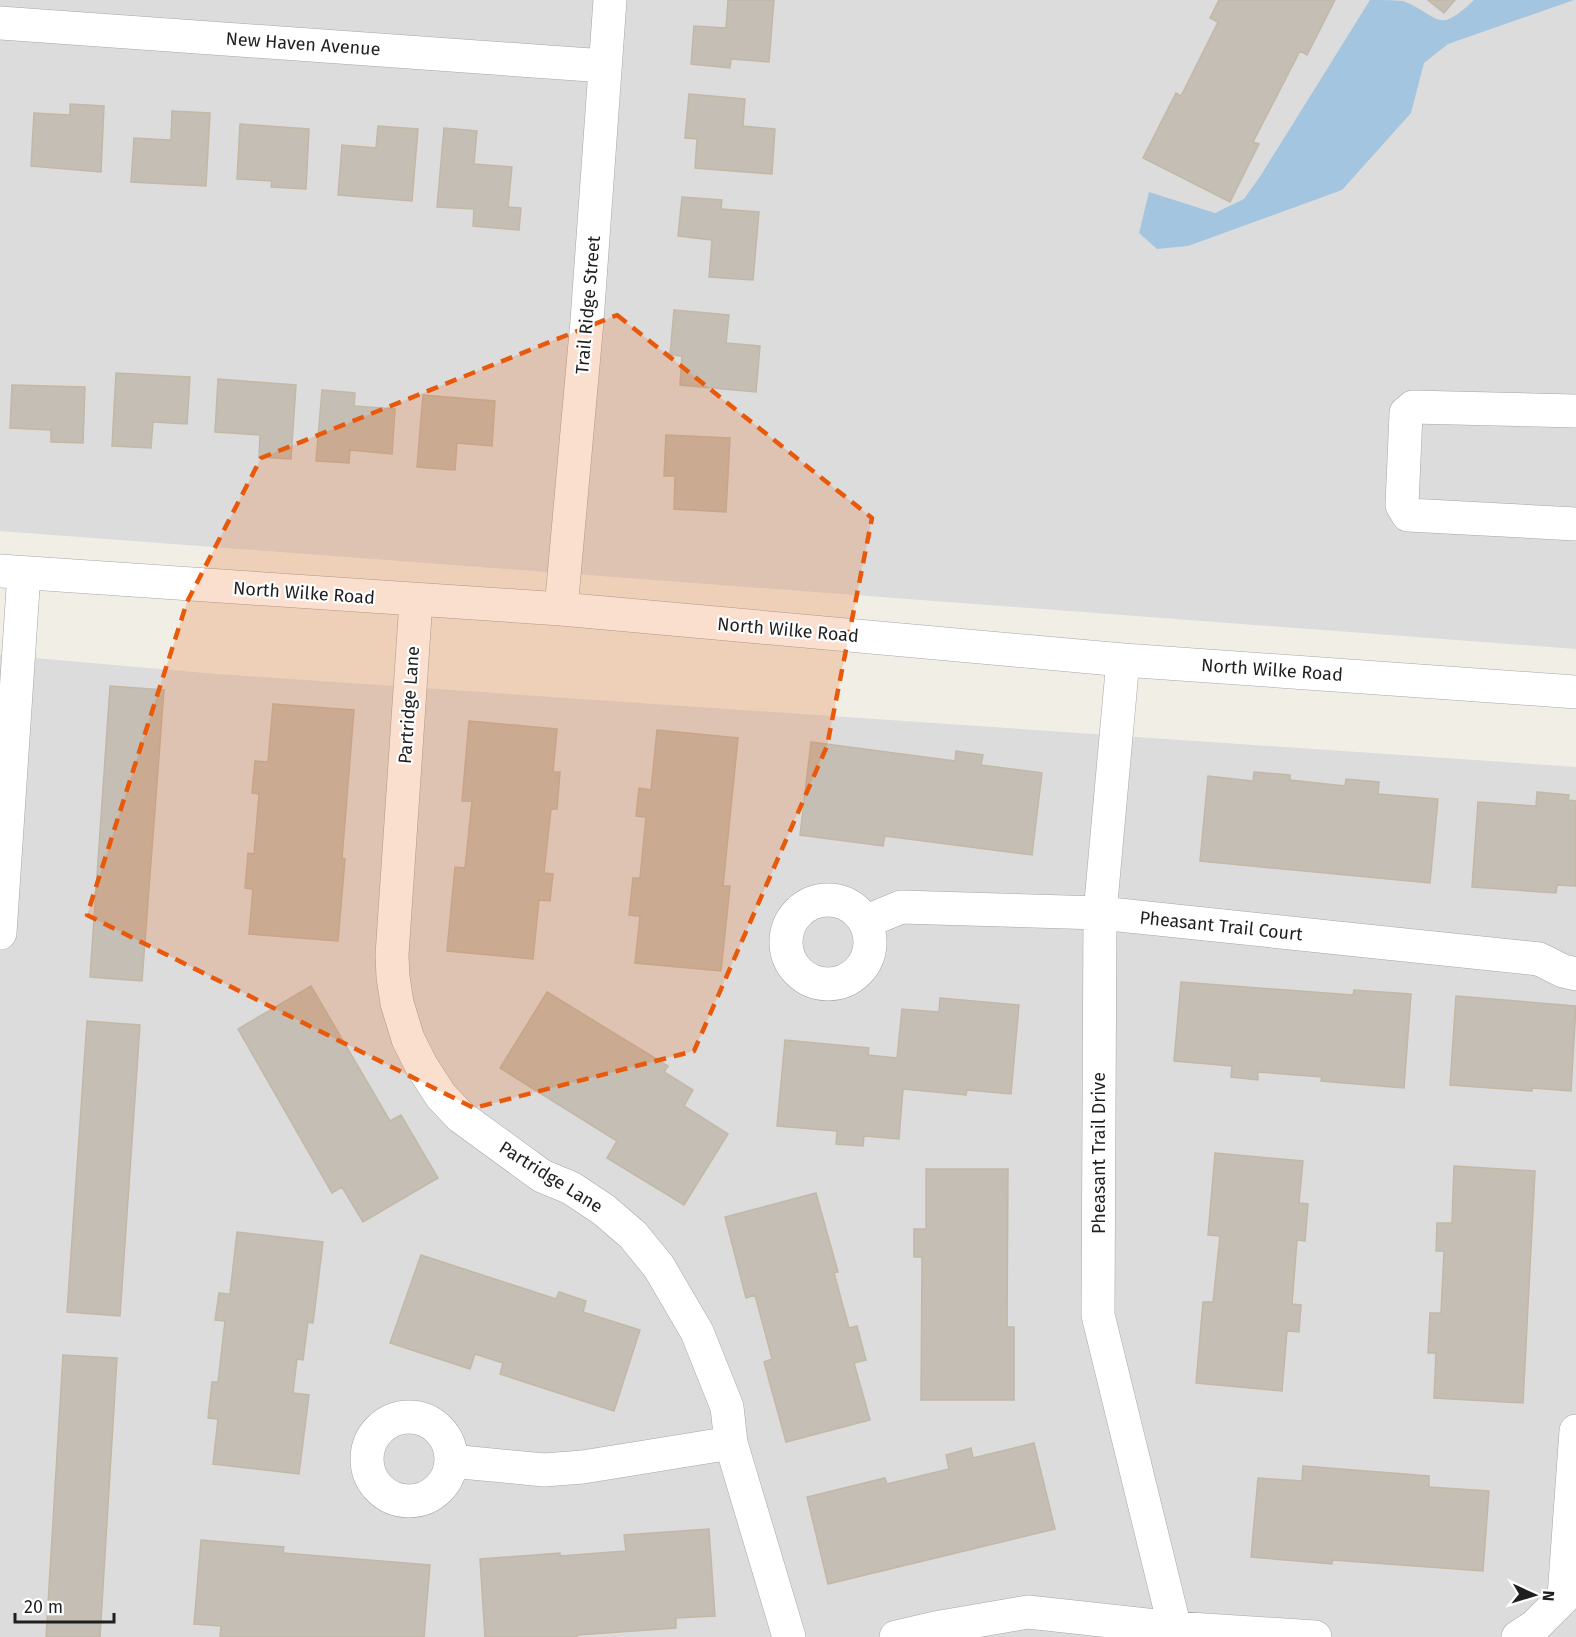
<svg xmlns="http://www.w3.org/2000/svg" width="1576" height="1637" font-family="'Fira Sans',sans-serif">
<rect width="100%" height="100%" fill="#f0eee5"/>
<path fill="#dddcdc" d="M0 0H1576V649L0 531Z
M0 655 217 674 1576 767V1637H0Z"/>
<path fill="#a4c5df" d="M1370 0C1380 0 1394 0 1403 1 1441 16 1436 36 1474 0H1574L1448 44 1424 63 1411 113 1342 190 1188 246 1157 249 1139 233 1149 192 1215 213 1244 199 1261 175Z"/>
<path fill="#c5beb4" stroke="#c2b8a6" stroke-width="1.5" d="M728 0H774L769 62 731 59 730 68 691 64 694 26 726 28Z
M1219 0H1335L1307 55 1300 51 1253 142 1259 144 1230 202 1143 158 1176 93 1181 96 1218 22 1210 18Z
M1428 0H1455L1444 13Z
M689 94 745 99 743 126 775 129 772 174 695 168 697 139 685 138Z
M70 104 104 106 101 172 31 166 34 113 70 115Z
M172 111 210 113 206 186 131 182 134 138 171 140Z
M240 124 309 129 306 189 271 187 272 181 237 179Z
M378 126 418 129 412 201 338 195 342 145 376 148Z
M444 128 477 131 474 164 512 167 508 207 521 208 519 230 473 226 474 209 437 207Z
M682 197 722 200 721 209 759 212 753 280 709 277 712 240 678 236Z
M674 310 729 315 726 343 760 346 756 392 680 385 682 356 670 355Z
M116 373 190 377 187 424 153 422 151 448 112 446Z
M218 379 296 385 291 459 259 457 260 435 215 432Z
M12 385 85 387 83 443 51 442V430L10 428Z
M322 390 355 393 354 406 395 409 392 454 350 450 349 463 316 461Z
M423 395 495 401 492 446 457 443 455 470 417 467Z
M666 435 730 438 726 512 674 509 675 476H664Z
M110 686 164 690 142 981 90 977Z
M273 704 354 710 342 859H345L338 941 249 934 253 889 245 888 248 853 254 854 259 794 252 793 255 761 268 762Z
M469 721 557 729 553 772H560L557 809H551L544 873 553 874 550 901 539 900 533 959 447 951 455 867 465 868 472 801H462Z
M657 730 738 738 723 886H730L721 971 635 963 640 916 629 915 633 878H640L646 817 636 816 639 788 651 790Z
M811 742 955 761 956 751 983 755 981 765 1042 773 1032 855 885 836 883 846 800 835Z
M1254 772 1290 775V780L1345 786 1346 779 1379 782 1378 794 1438 799 1430 883 1200 861 1208 776 1253 781Z
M1537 792 1569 795 1568 800 1576 801V886L1557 885 1556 893 1472 887 1478 802 1536 806Z
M1181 982 1353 995 1354 990 1411 994 1404 1088 1321 1081 1322 1077 1258 1072V1080L1231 1077 1232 1066 1174 1061Z
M311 986 390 1121 401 1115 438 1178 363 1222 342 1187 332 1193 238 1029Z
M547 992 668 1066 664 1072 693 1090 684 1106 728 1134 684 1205 607 1158 617 1141 500 1068Z
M1456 996 1576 1006 1571 1091 1532 1088V1091L1450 1085Z
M940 998 1019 1005 1011 1094 967 1090 966 1095 903 1089 899 1139 864 1136 863 1146 836 1144 837 1131 777 1126 785 1040 869 1048 868 1055 897 1058 902 1009 939 1012Z
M87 1021 140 1025 120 1316 67 1312Z
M1215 1153 1303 1161 1299 1203 1308 1204 1305 1241 1297 1240 1292 1304 1301 1305 1299 1332 1287 1331 1282 1391 1196 1383 1203 1302H1213L1220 1236 1208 1235Z
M1454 1166 1535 1171 1523 1403 1434 1398 1436 1353H1428L1430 1313H1441L1444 1251H1436L1437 1223H1452Z
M926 1169H1008L1007 1327H1014V1400H921L922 1257H914V1229H926Z
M816 1193 838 1272 834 1273 849 1328 857 1326 866 1360 854 1363 870 1420 786 1442 764 1362 772 1359 755 1295 746 1298 725 1217Z
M237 1232 323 1242 313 1323 308 1322 303 1360 297 1359 293 1393 309 1395 299 1474 213 1464 218 1419 208 1418 212 1382H218L225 1321 215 1320 219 1293 230 1294Z
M421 1255 556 1299 559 1292 586 1301 583 1312 640 1330 614 1411 500 1374 503 1363 475 1354 470 1369 390 1343Z
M63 1355 117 1358 100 1637H46Z
M1034 1443 1055 1529 828 1584 807 1497 885 1478 887 1484 949 1469 946 1455 971 1448 973 1458Z
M1303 1466 1429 1476V1487L1489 1491 1483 1571 1332 1560V1564L1251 1557 1258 1478 1302 1481Z
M709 1529 715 1616 676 1618V1628L577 1635V1637H485L480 1559 560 1553V1556L626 1551 624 1535Z
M201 1540 284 1547 283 1553 430 1565 424 1637H220L221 1626 194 1624Z"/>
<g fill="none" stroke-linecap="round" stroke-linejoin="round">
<defs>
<path id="minor" d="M0 23 605 66
M1576 411 1413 407 1406 413 1402 505 1408 515 1576 524
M0 571 561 609 1123 660 1576 692
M416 601 392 955 393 977 397 1003 408 1039 421 1065 441 1096 461 1117 542 1176 571 1188 604 1210 633 1235 659 1267 697 1332 727 1407 731 1443 789 1637
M561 609 587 321 610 0
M1123 660 1100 913 1098 1315 1177 1637
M786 942a42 42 0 1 1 84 0a42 42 0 1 1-84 0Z
M865 922 901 907 1100 913 1539 959 1563 971 1576 974
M0 933 24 573
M367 1459a42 42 0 1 1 84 0a42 42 0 1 1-84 0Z
M451 1461 544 1470 583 1467 731 1443
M896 1637 935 1628 1028 1612 1174 1628 1315 1637
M1518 1637 1535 1626 1564 1597 1576 1431"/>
</defs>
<use href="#minor" stroke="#a6a6a6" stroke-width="34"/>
<use href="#minor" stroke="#fff" stroke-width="33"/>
</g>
<path fill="#e8590c" fill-opacity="0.2" stroke="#e8590c" stroke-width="4.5" stroke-dasharray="12 8" stroke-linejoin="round" d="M617 315 872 518 827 746 694 1051 474 1108 87 915 187 602 261 458Z"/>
<g text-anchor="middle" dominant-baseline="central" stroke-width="4.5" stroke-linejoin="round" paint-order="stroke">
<g font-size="18" fill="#1f1f1f" stroke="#fff">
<text transform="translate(303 44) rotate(4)">New Haven Avenue</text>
<text transform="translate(588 305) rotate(-85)">Trail Ridge Street</text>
<text transform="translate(304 593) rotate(4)">North Wilke Road</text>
<text transform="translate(788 630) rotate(5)">North Wilke Road</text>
<text transform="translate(1272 670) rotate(4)">North Wilke Road</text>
<text transform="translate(409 705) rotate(-86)">Partridge Lane</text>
<text transform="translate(1221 926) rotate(6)">Pheasant Trail Court</text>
<text transform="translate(1099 1153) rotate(-90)">Pheasant Trail Drive</text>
<text transform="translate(551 1177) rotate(32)">Partridge Lane</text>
</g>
</g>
<g transform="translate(1534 1595) rotate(94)" stroke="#ffffff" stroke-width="4.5" paint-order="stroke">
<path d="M0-4.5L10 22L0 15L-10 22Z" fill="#1f1f1f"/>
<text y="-9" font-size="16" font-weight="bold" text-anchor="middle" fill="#1f1f1f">N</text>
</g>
<path d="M15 1613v9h99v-9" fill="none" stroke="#1f1f1f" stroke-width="3"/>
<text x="24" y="1613" font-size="18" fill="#1f1f1f" stroke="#ffffff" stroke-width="4.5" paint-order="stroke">20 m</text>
</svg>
